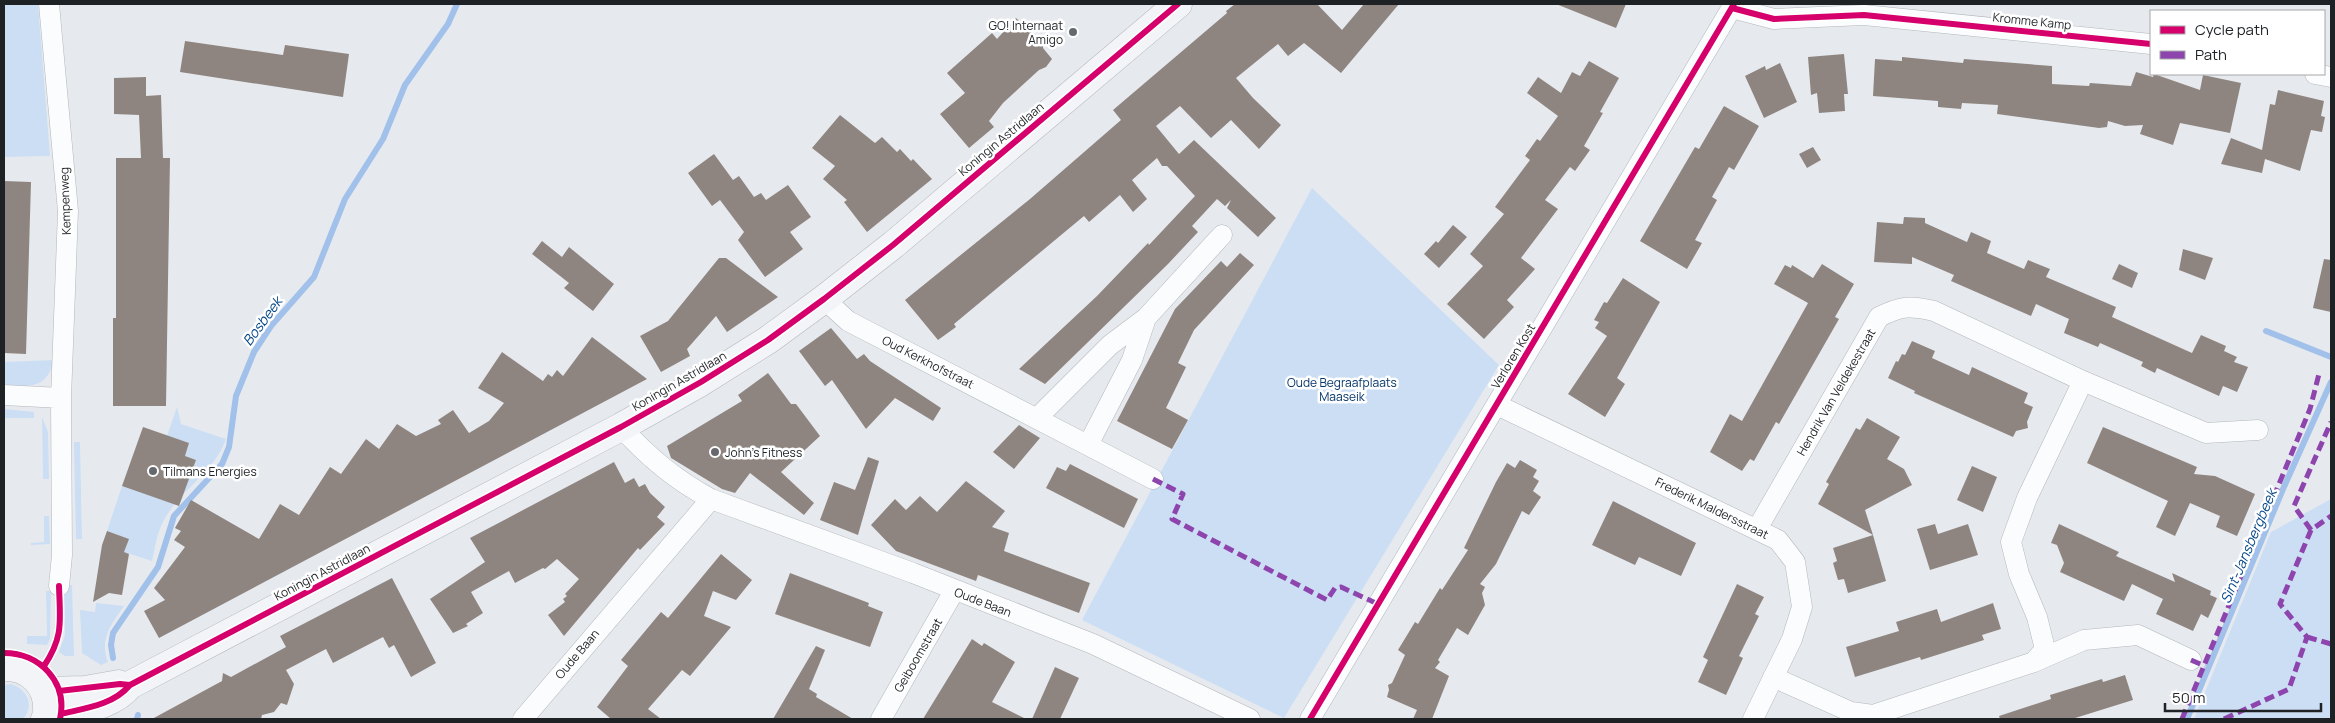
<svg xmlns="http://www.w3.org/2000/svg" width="2335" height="723" font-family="Manrope,sans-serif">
<rect width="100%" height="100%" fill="#e6eaef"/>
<path fill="#ccdef4" d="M4 4H38L50 156 4 157Z
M1312 188 1499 365 1284 718 1082 620Z
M54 360C47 390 28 387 4 384V362Z
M177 407 181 424 226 439C214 473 181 489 164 520 157 532 155 548 152 561L124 552 128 539 107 531 122 486 168 502 185 489 196 460 185 456 189 443 167 436Z
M4 409 34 412V418H4Z
M42 417 48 432 49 479H43Z
M74 442H80L82 539H76Z
M2331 499V719H2194L2271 532Z
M44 516H49L50 544 31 545V543L44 542Z
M72 585 74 656H65L59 652 65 635 64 586Z
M46 591H51L50 639 47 645 27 644V636H47Z
M96 603 124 606C111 625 99 639 108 662L101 665 82 653 80 610 95 612Z
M11 684C27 689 35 705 23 719H4V685Z"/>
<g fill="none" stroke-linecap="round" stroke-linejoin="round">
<path stroke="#a1c1ea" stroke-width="6" d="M2266 331 2331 357
M113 658 111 645 113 633 158 567 174 516 222 464 229 447 236 396 254 352 271 326 314 277 345 199 383 139 405 85 448 24 457 4
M137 719 138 715
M2187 719 2283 489 2331 382"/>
</g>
<path fill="#8f8580" d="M1235 4H1317L1342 30 1364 4H1399L1341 73 1304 43 1288 56 1278 44 1236 78 1253 98 1281 125 1259 149 1231 120 1211 138 1180 106 1156 126 1179 154 1194 140 1276 218 1258 237 1227 208 1231 200 1225 206 1217 199 1192 226 1198 232 1168 264 1045 384 1019 369 1097 296 1148 243 1149 245 1195 196 1167 166H1162L1157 158 1132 180 1147 199 1133 212 1120 195 1089 222 1084 216 954 324 956 327 938 340 905 300 1030 199 1121 120 1113 110 1227 13 1226 11Z
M1556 4H1626L1616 28Z
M1016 18 1043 44V48L1052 59 1046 67 1039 70 1003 103 989 121 994 127 969 148 940 114 965 93 947 73 992 33 997 39Z
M185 41 283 55 285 45 349 54 343 97 180 72Z
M1844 54 1848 94H1844L1845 111 1819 113 1817 93 1811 95 1808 57Z
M1902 57 1963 63 1964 59 2052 66V84L2089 86 2090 83 2131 86 2136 72 2153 77 2154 74 2200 90 2203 75 2241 83 2230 133 2180 123 2173 145 2140 134 2143 125 2125 126 2108 121 2107 127 2099 128 1997 114 1998 105 1962 103 1961 109 1938 107V101L1873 96 1875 59 1902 61Z
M1589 61 1619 78 1600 112 1603 113 1584 146 1590 150 1575 171 1570 167 1545 200 1558 209 1521 258 1535 269 1507 300 1514 307 1484 339 1447 304 1483 266 1470 254 1504 214 1495 207 1530 160 1525 156 1537 139 1540 141 1558 116 1527 93 1538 77 1561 93 1572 72 1580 76Z
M1780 63 1797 102 1764 118 1745 76 1765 66 1766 70Z
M146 77V96L161 95 163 158H170L166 406H113V318H116V158H141L139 115 114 114V78Z
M2278 90 2324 101 2321 116 2325 117 2322 132 2311 130 2300 171 2265 159 2262 173 2221 164 2231 138 2262 150 2270 104 2275 105Z
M1724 106 1759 126 1734 170 1729 167 1712 197 1717 200 1695 240 1702 243 1687 269 1640 241 1695 147 1699 149Z
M840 115 875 143 882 137 897 152 900 149 911 161 913 159 932 179 867 232 844 202 847 200 823 179 835 166 812 148Z
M1813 147 1821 160 1807 168 1799 154Z
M714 154 733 180 739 176 754 197 761 193 766 200 788 185 811 217 790 232 803 249 765 277 738 240 744 232 720 200 712 206 688 173Z
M4 181 31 182 26 354 4 353Z
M1904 217 1925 218V223L1967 242 1971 232 1991 241 1987 253 2024 269 2028 260 2050 269 2046 277 2116 307 2112 317 2192 353 2201 335 2226 346 2224 351 2237 357 2234 362 2248 367 2237 392 2223 386 2219 396 2157 368 2155 373 2141 366 2143 362 2100 343 2098 347 2064 333 2069 319 2036 304 2031 316 1951 281 1954 275 1912 257V264L1874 262 1877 222 1903 224Z
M1453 225 1467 237 1439 268 1424 254 1436 241 1438 243Z
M542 241 562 257 569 247 614 284 593 311 564 288 569 283 532 254Z
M2183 249 2213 258 2205 280 2179 270Z
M1240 253 1254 265 1194 330 1178 363 1186 367 1166 408 1188 420 1172 449 1117 421 1175 309 1221 261 1227 267Z
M719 258H726L778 297 727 332 716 316 687 349 690 356 661 372 640 336 668 321Z
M2324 259 2331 260V312L2313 308Z
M1822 264 1854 284 1835 317 1839 319 1779 424 1776 422 1754 461 1750 459 1742 471 1710 452 1730 414 1742 421 1808 303 1774 284 1785 265 1791 268 1792 265 1813 278Z
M2119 264 2138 273 2132 288 2112 279Z
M1623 278 1660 302 1617 378 1625 384 1605 417 1568 394 1607 336 1595 328 1599 322 1594 320 1604 302 1607 303Z
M831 328 857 359 864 354 870 361 941 408 933 421 895 398 866 429 832 380 825 386 799 351Z
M592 337 647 379 159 638 144 611 165 600 154 588 185 547 174 540 181 531 175 528 191 500 259 539 280 504 299 515 330 467 341 474 366 439 379 449 397 424 416 436 441 424 438 420 453 410 469 433 489 421 504 403 478 388 502 352 543 381 548 374 552 377 557 370 563 376Z
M1912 341 1935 351 1932 358 1969 375 1972 367 2028 393 2024 403 2033 407 2027 422 2028 428 2016 431 2013 437 1914 393 1915 391 1888 378 1896 361 1898 362 1902 354 1905 355Z
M768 373 791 404H796L820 436 781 472 814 503 804 515 750 473 735 493 722 489 671 458 667 446 742 401 738 395Z
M1867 418 1900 437 1887 459 1904 469 1912 485 1865 510 1873 535 1818 504 1829 484 1826 482 1856 428 1860 430Z
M1019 425 1040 438 1014 469 993 452Z
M143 427 189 443 185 456 196 460 179 506 122 486Z
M2103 427 2197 467 2194 474 2215 476 2255 494 2237 536 2216 527 2220 516 2190 503 2175 536 2156 527 2168 501 2087 463Z
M868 457 879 461 858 535 820 520 834 482 855 490Z
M1520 460 1537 470 1533 477 1539 481 1533 491 1541 497 1529 515 1522 511 1496 564 1480 584 1485 587 1482 593 1485 605 1468 635 1457 628 1438 660 1440 662 1435 668 1449 676 1432 719H1413L1417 710 1387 697 1389 690 1388 685 1392 683 1405 655 1398 650 1415 622 1418 624 1440 588 1442 590 1468 550 1464 548 1496 482 1507 463 1515 468Z
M614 462 625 483 634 478 639 487 645 484 650 493 665 507 657 517 665 524 640 550 638 548 564 636 548 615 565 602 563 599 567 596 565 594 579 579 557 559 545 569 543 568 515 583 509 571 471 592 483 613 466 624 468 626 453 633 430 599 485 562 470 538Z
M1070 464 1138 499 1124 528 1046 488 1057 467 1066 471Z
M1972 466 1997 477 1983 512 1957 500Z
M966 481 1005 511 992 527 1009 533 1004 551 1090 583 1079 613 978 575 976 581 896 551 871 525 895 499 906 510 920 496 937 512Z
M1613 501 1696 543 1681 576 1639 557 1635 565 1592 545Z
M1935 524 1938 534 1968 524 1978 555 1930 570 1917 529Z
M2059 524 2119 552 2116 556 2175 582 2172 573 2211 591 2210 595 2217 598 2208 618 2201 614 2193 631 2156 614 2163 599 2132 584 2124 601 2060 572 2064 563 2057 545 2051 543Z
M107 531 129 539 124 552 129 554 122 595 109 593 93 602 102 545Z
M1873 535 1886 581 1848 593 1844 579 1838 580 1833 563 1837 561 1833 548Z
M721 554 752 580 736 600 713 591 704 616 731 627 690 676 682 670 648 709 661 719H611L597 707 628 666 621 660 661 612 668 618Z
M790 573 869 603 868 606 883 612 870 647 775 614Z
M392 578 436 663 411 677 394 645 389 648 383 637 333 663 326 649 286 670 294 684 287 705 281 703 274 712 262 715 261 719H152L222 681 223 673 231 677 286 647 280 636Z
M1737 584 1764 597 1755 614 1759 616 1739 656 1743 658 1726 695 1698 682 1708 660 1703 657Z
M1993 603 2001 629 1982 635 1984 640 1921 660 1920 657 1855 677 1846 647 1899 631 1896 622 1937 609 1941 622Z
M972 639 982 646 984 643 1015 662 992 702 1026 719H923Z
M816 646 825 650 809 689 817 694 816 697 853 719H773Z
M1055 667 1079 678 1060 719H1032Z
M2125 675 2133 700 2072 719H2000L1999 716 2051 699 2050 695 2102 679 2103 682Z"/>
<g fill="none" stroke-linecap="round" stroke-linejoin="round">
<defs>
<path id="street" d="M49 4 68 211 61 398 62 555 59 586
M1732 8 1774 19 1864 15 2151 44
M2315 74 2331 77
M824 299 848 321 1153 479
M4 395 61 398
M1497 405 1778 540 1795 562 1802 607 1792 639 1753 719
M1037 418 1110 345 1146 318 1222 235
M621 427C646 455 677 481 711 499L913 573 1093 644 1250 719
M1088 445 1132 360 1146 318
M1757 529 1879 317C1901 306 1910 305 1934 311L2083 381 2206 433 2258 430
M2034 662 2084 640 2138 635 2191 660
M1773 677 1851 712 1873 715 2034 662 2045 649 2037 617 2019 574 2011 542 2027 498 2083 381
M523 719 711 499
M881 719 954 591
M1310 719 1734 4"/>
<path id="secondary" d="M4 667C28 666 48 684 47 709
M44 691 85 690 119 684
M45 719C74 710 110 709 130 685L621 427 701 382 768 340 824 299 893 245 1178 4"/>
</defs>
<use href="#street" stroke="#b3b6ba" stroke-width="21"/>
<use href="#secondary" stroke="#b3b6ba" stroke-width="29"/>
<use href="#street" stroke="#fbfcfd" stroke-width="20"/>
<use href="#secondary" stroke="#f2f4f8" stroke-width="28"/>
<path stroke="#8e44ad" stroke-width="5" stroke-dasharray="10 5" stroke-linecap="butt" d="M1153 479 1183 494 1172 519 1327 600 1335 588 1341 587 1378 604
M2311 530 2294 506 2331 422
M2307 637 2331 644
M2191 660 2205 666
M2182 719 2310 409 2319 374
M2224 719 2289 689 2307 637 2280 604 2311 530 2331 516"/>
<defs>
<path id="cycleway" d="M1732 8 1774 19 1864 15 2151 44
M4 653C40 653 68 682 60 719
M44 666C64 636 60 621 59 586
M59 691 120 684 130 685
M61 714C86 708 113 705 130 685L621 427 701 382 768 340 824 299 893 245 1178 4
M1310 719 1734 4"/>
</defs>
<use href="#cycleway" stroke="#fff" stroke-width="9"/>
<use href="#cycleway" stroke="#d6006c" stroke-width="6"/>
</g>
<g fill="#65686c" stroke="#fff" stroke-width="2">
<circle cx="1073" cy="32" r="5"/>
<circle cx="715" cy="452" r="5"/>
<circle cx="153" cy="471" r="5"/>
</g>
<g text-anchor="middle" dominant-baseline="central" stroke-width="5" stroke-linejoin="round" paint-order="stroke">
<g font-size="12" fill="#1f2225" stroke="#fff">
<text transform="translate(2032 21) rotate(6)">Kromme Kamp</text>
<text transform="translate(1001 139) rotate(-40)">Koningin Astridlaan</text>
<text transform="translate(65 201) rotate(-92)">Kempenweg</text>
<text transform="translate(1513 356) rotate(-59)">Verloren Kost</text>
<text transform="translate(928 362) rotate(27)">Oud Kerkhofstraat</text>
<text transform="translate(679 381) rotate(-30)">Koningin Astridlaan</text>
<text transform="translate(1836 392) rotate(-60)">Hendrik Van Veldekestraat</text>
<text transform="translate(1712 508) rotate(26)">Frederik Maldersstraat</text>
<text transform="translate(322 572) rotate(-28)">Koningin Astridlaan</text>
<text transform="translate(983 602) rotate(21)">Oude Baan</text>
<text transform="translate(577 654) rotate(-50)">Oude Baan</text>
<text transform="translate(918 655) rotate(-60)">Geiboomstraat</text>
</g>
<g font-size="12" fill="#1f2225" stroke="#fff" text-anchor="start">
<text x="1063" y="25" text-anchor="end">GO! Internaat<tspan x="1063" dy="14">Amigo</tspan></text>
<text x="725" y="452">John's Fitness</text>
<text x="163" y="471">Tilmans Energies</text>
</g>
<g font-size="12" fill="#073769" stroke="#fff">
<text x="1342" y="382">Oude Begraafplaats<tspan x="1342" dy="14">Maaseik</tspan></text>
</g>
<g font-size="14" font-style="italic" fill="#044788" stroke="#fff">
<text transform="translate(262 321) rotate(-54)">Bosbeek</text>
<text transform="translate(2248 546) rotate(-67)">Sint-Jansbergbeek</text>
</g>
</g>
<rect width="2335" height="723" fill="none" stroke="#1f2225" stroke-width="10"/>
<rect x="2150" y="10" width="175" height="65" fill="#ffffff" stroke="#a5a7a8"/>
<rect x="2160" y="26" width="25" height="8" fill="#d6006c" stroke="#a5a7a8"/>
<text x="2195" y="35" font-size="15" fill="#1f2225">Cycle path</text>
<rect x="2160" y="51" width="25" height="8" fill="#8e44ad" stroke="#a5a7a8"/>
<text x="2195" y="60" font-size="15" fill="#1f2225">Path</text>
<path d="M2165 703v8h156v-8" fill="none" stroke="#1f2225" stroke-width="2.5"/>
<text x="2172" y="703" font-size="15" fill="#1f2225" stroke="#ffffff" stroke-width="4" paint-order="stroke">50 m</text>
</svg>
